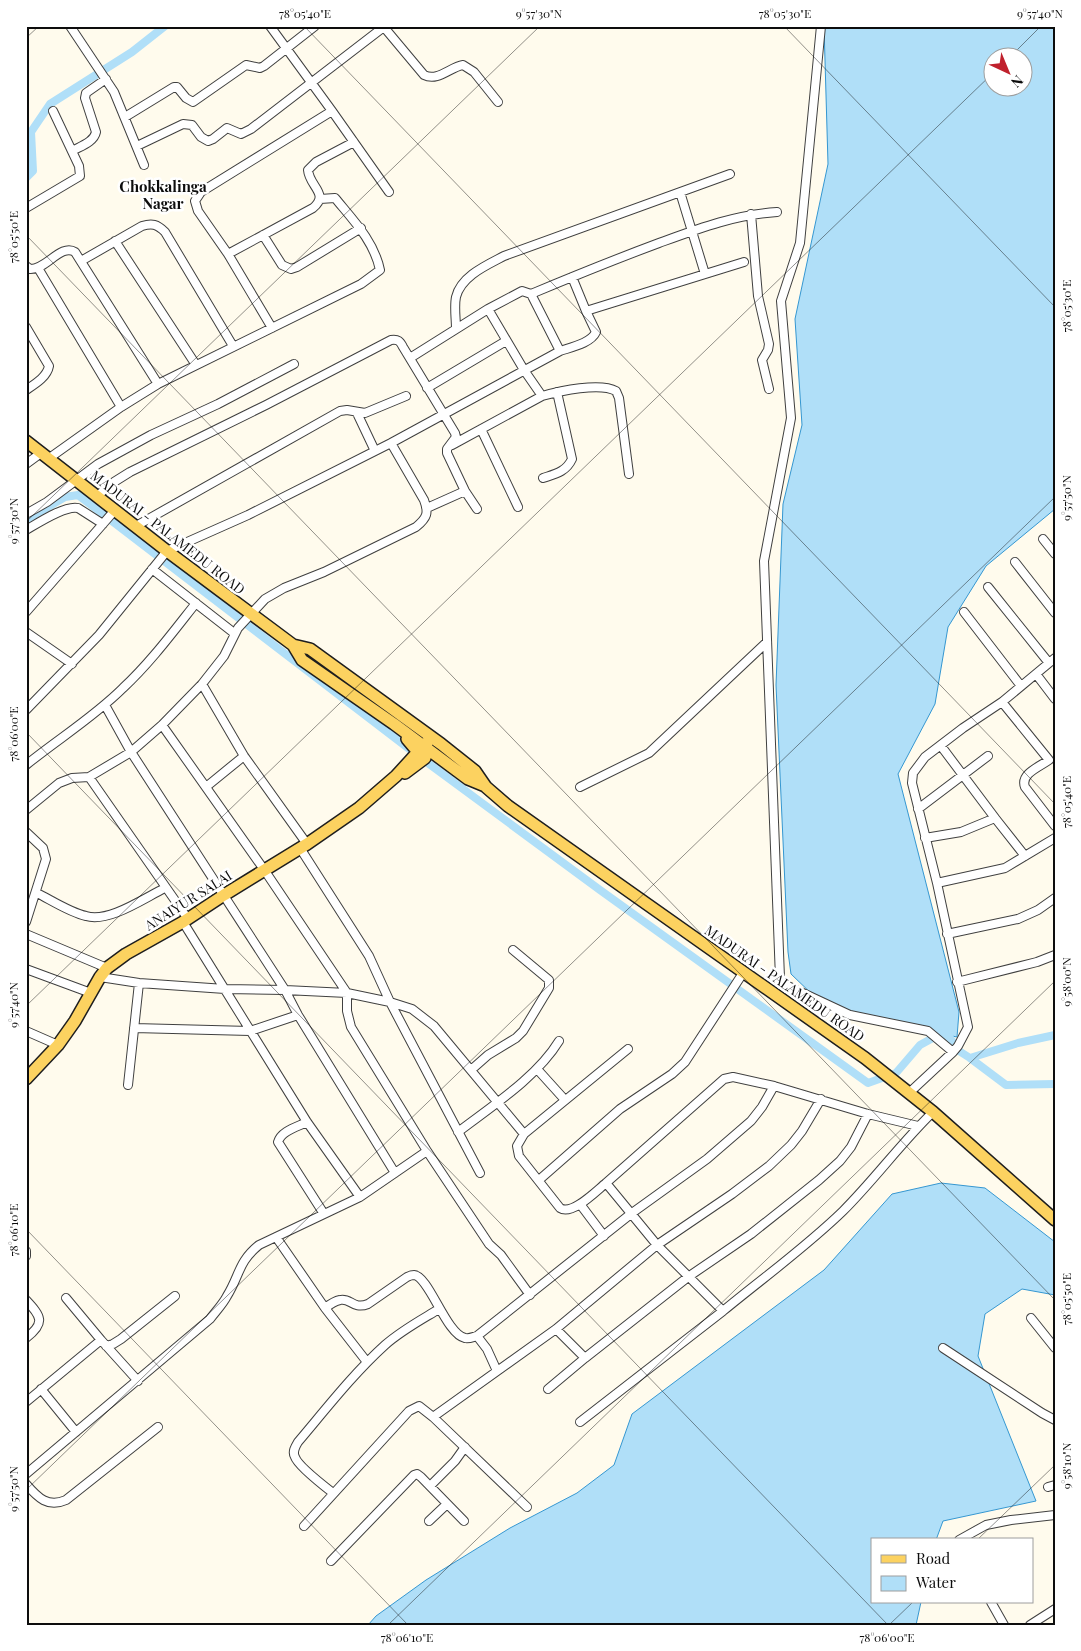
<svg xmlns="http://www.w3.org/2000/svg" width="1081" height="1651" font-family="'Playfair Display',serif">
<rect width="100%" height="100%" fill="#fffbed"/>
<path fill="#b0dff8" stroke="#3597d1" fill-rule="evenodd" d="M824 26H1055V509L986 566 948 627 935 704 898 774 959 1012 957 1037 856 1018 816 998 791 974 788 952 776 685 783 504 802 425 795 319 828 164ZM994 58H1024V88H994Z
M941 1183 985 1188 1055 1242V1295L1022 1289 985 1314 978 1356 1036 1501 943 1521 936 1540H872V1602H921L916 1625H368L376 1616 426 1580 510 1528 577 1493 614 1465 632 1414 824 1270 892 1194Z"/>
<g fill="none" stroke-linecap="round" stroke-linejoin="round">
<path stroke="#b0dff8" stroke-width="8" d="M26 178 33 171 31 132 50 104 132 52 165 26
M26 520 65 497 78 495 412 751
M421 758 600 890 868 1083 896 1073 920 1045 942 1033 950 1038 959 1051 970 1058 1018 1043 1055 1035
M970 1058 1006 1085 1055 1084"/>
<defs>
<path id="minor" d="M70 26 114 92 144 165
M270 26 332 111 389 192
M383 26 424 75C438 82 450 67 463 65L474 72 498 102
M821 26 800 243 781 301 791 418 764 561 780 978 788 986 850 1015 928 1031 953 1052
M125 117 174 87H177L186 98 193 102 246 65 260 68 264 66 315 26
M137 146 183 124 192 125 201 137 208 141 213 139 227 128 241 134 251 129 385 26
M72 151C81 146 94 142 96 132L85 98 86 93 106 79
M680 192 705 274
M26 208 80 176 79 166 53 111
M751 214 758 296 769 344 768 350 762 360 769 389
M263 235 282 265 291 269 297 267 361 228
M115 241 196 365
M228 254 313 208C330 194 309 186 308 170L316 162 354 142
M81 261 142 226C152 223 157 224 165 232L233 346
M26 266 30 269C46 270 61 243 75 252L158 384
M38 268 121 407
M572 277 586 311
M531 294C574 276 616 259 659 243 700 228 734 215 777 212
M488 309 524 370 542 396
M26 327 49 366C47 377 35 384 26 390
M272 328 228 254 198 211 195 201 201 192 332 111
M456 329C456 319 454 306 456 297 461 276 487 265 504 256L730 174
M410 358 488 309 522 291 531 294 560 351
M427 388 506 341
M357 413 375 451
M481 429 518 507
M452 445 542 396C560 391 600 382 616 391L619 398 629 474
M48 459 121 407 158 384 361 284 380 270C374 241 353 220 335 198L320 199
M26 464 41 453
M543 478C555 474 566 472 572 459L557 392
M97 496 114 482 130 472 266 405 391 340C398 339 400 341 403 347L455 433 456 437 447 449V453L465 491 477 509
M427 508 465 491
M26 514 47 502 98 464 151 435 218 404 294 364
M136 526 340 411 347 410 365 413 406 396
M26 530C38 523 65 505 78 508L103 524
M1043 539 1055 554
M1015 562 1055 613
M152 569 234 633
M988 587 1049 663
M26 612 115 510
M964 612 1021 686
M26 632 72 664
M1036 674 1055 699
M202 684 244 756 307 844
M1002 702 1049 760C1039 767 1020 774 1025 787L1055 826
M105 705 131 752 285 990 298 1015 395 1173
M26 710 99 635 167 551 248 515 391 443 560 351C572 347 591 343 596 332L586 311 744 262
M941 746 995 818
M26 765C58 739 94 717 123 688 150 663 173 632 196 603
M89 777 188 919
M206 787 244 756
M580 787 649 753 767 642
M918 809 988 756
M26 810 59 783 72 778 89 777 131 752 162 725 202 684 224 656 238 628 265 599 284 588 324 572 416 527C427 518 429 513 424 500L391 443
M26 832 43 848 46 859 26 922
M925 838 961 832 995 818 1025 856
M300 848 369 956 390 1002 412 1009 434 1026 524 1134 517 1146 519 1156 560 1208C572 1216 596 1191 606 1183L657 1245 723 1311C763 1278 806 1247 843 1211 875 1179 901 1143 933 1112
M937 883 1005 868 1055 838
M37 893C51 900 71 913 86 916 109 923 144 898 165 888
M183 922 307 1122 360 1197
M26 934 107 968
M947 934 1018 919 1038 910 1055 898
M26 969 91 993
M100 977 139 983 225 989 285 990 347 993 390 1002 480 1173
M957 982 1037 962 1055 955
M134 1028 250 1031 298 1015
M26 1031 58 1045
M537 1069 565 1100
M471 1070 488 1055 516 1038 523 1031 549 988V980L513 950
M128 1085 139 983
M909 1093 953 1052 958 1046 968 1027 937 883 912 783 913 773 925 757 963 728 1002 702 1055 658
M307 1122C297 1127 281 1131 278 1142L324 1214
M458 1132C492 1106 537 1077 559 1041
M524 1134 628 1049
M427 1151 489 1244 501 1255 530 1295
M539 1180 620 1109 672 1074 685 1062 743 973
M606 1183 724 1079 733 1077 774 1086
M580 1204 604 1236
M276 1237 325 1308C329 1305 335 1301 340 1300 350 1297 353 1310 368 1304L407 1277C409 1276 412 1275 414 1275 429 1276 446 1334 465 1338 469 1339 473 1337 477 1336L632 1213 707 1159 751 1121 762 1107 774 1086 868 1114 918 1126
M26 1251V1256
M66 1298 101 1340
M26 1300C41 1316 46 1323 26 1338
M325 1308 367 1362
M1031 1318 1055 1348
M556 1329 585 1358 688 1277 751 1234 819 1180 840 1161 851 1147 868 1114
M477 1336 487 1349 497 1371
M106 1346 113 1344 121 1339 175 1296
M943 1348 1042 1413 1055 1420
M41 1389 76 1432
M548 1389 585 1358
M26 1402 101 1340 138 1381
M580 1422 723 1311
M26 1474 210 1319C216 1311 223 1304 227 1296 240 1275 238 1262 259 1245L360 1197 427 1151 351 1027 347 1011V993L265 871 162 725
M26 1484C38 1498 48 1508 66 1500L158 1427
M430 1486 455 1461 465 1447
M1048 1487 1055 1485
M333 1493C324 1486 298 1466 295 1457 292 1452 295 1447 298 1442 326 1409 353 1374 385 1345 402 1330 421 1320 439 1309
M527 1507 433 1417 556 1329 657 1245 732 1194 769 1166 791 1145 802 1131 821 1099
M429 1521 447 1504
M304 1526 409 1411 419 1406 433 1417
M959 1540 986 1525 1011 1520 1055 1515
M331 1561 414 1475 417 1474 421 1477 464 1521
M991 1602 1004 1625
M1030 1625 1055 1609"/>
<path id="primary" d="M26 441 167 551 293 645 302 660 394 724 468 779 485 786
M293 645 310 649 441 744 475 771 486 787 508 806 865 1058 933 1112 1055 1220
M405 773 425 758 427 742
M26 1079 58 1045 75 1021 100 977 107 968 126 954 183 922 224 895 307 844 359 808 396 776 417 753 418 752 407 739"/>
</defs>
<use href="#minor" stroke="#404040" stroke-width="10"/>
<use href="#primary" stroke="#1e1e1e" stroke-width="14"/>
<use href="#minor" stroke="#fff" stroke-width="8"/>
<use href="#primary" stroke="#fcd260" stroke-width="11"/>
</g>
<path fill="none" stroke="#0d0d0d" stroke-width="1" stroke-opacity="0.45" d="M304 26 1055 804M784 26 1055 307M26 38 39 26M1009 58 1041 26M26 235 1055 1300M26 522 540 26M26 732 888 1625M26 1006 994 72M26 1229 408 1625M26 1490 1055 497M977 1540 1055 1465M388 1625 1055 981M889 1625 913 1602"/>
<g text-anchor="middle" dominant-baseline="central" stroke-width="5" stroke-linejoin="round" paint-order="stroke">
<g font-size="14" fill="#0d0d0d" stroke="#fff">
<text transform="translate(168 532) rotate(38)">MADURAI - PALAMEDU ROAD</text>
<text transform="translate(188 900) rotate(-32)">ANAIYUR SALAI</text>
<text transform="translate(785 983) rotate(35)">MADURAI - PALAMEDU ROAD</text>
</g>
<g font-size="15" font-weight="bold" fill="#0d0d0d" stroke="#fff">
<text x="163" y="186">Chokkalinga<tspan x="163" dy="17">Nagar</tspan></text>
</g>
</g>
<rect width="1081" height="1651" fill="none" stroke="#ffffff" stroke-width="55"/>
<rect x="871" y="1538" width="162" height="65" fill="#ffffff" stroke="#9e9e9e"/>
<rect x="881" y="1555" width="25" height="8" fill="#fcd260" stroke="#9e9e9e"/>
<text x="916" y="1564" font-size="15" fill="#0d0d0d">Road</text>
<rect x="881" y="1576" width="25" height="15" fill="#b0dff8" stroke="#9e9e9e"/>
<text x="916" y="1588" font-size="15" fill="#0d0d0d">Water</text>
<g transform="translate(1008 72) rotate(136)"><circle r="24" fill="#ffffff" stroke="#9e9e9e"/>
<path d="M0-4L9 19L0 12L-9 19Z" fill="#c0212d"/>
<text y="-8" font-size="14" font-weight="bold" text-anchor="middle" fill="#0d0d0d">N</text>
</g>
<rect x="28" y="28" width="1026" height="1596" fill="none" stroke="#0d0d0d" stroke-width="2"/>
<g font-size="12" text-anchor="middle" fill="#0d0d0d">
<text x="305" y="18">78°05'40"E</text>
<text x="539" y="18">9°57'30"N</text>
<text x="785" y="18">78°05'30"E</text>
<text x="1040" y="18">9°57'40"N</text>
<text transform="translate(14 237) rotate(-90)" y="4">78°05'50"E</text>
<text transform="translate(1067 306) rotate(-90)" y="4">78°05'30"E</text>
<text transform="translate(1067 498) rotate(-90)" y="4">9°57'50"N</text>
<text transform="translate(14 521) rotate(-90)" y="4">9°57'30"N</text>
<text transform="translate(14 734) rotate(-90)" y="4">78°06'00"E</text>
<text transform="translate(1067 802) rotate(-90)" y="4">78°05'40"E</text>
<text transform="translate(1067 982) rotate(-90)" y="4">9°58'00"N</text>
<text transform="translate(14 1005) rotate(-90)" y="4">9°57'40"N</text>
<text transform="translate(14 1230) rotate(-90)" y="4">78°06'10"E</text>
<text transform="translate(1067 1299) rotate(-90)" y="4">78°05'50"E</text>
<text transform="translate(1067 1466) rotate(-90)" y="4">9°58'10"N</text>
<text transform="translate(14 1489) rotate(-90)" y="4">9°57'50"N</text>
<text x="407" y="1642">78°06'10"E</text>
<text x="887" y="1642">78°06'00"E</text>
</g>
</svg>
